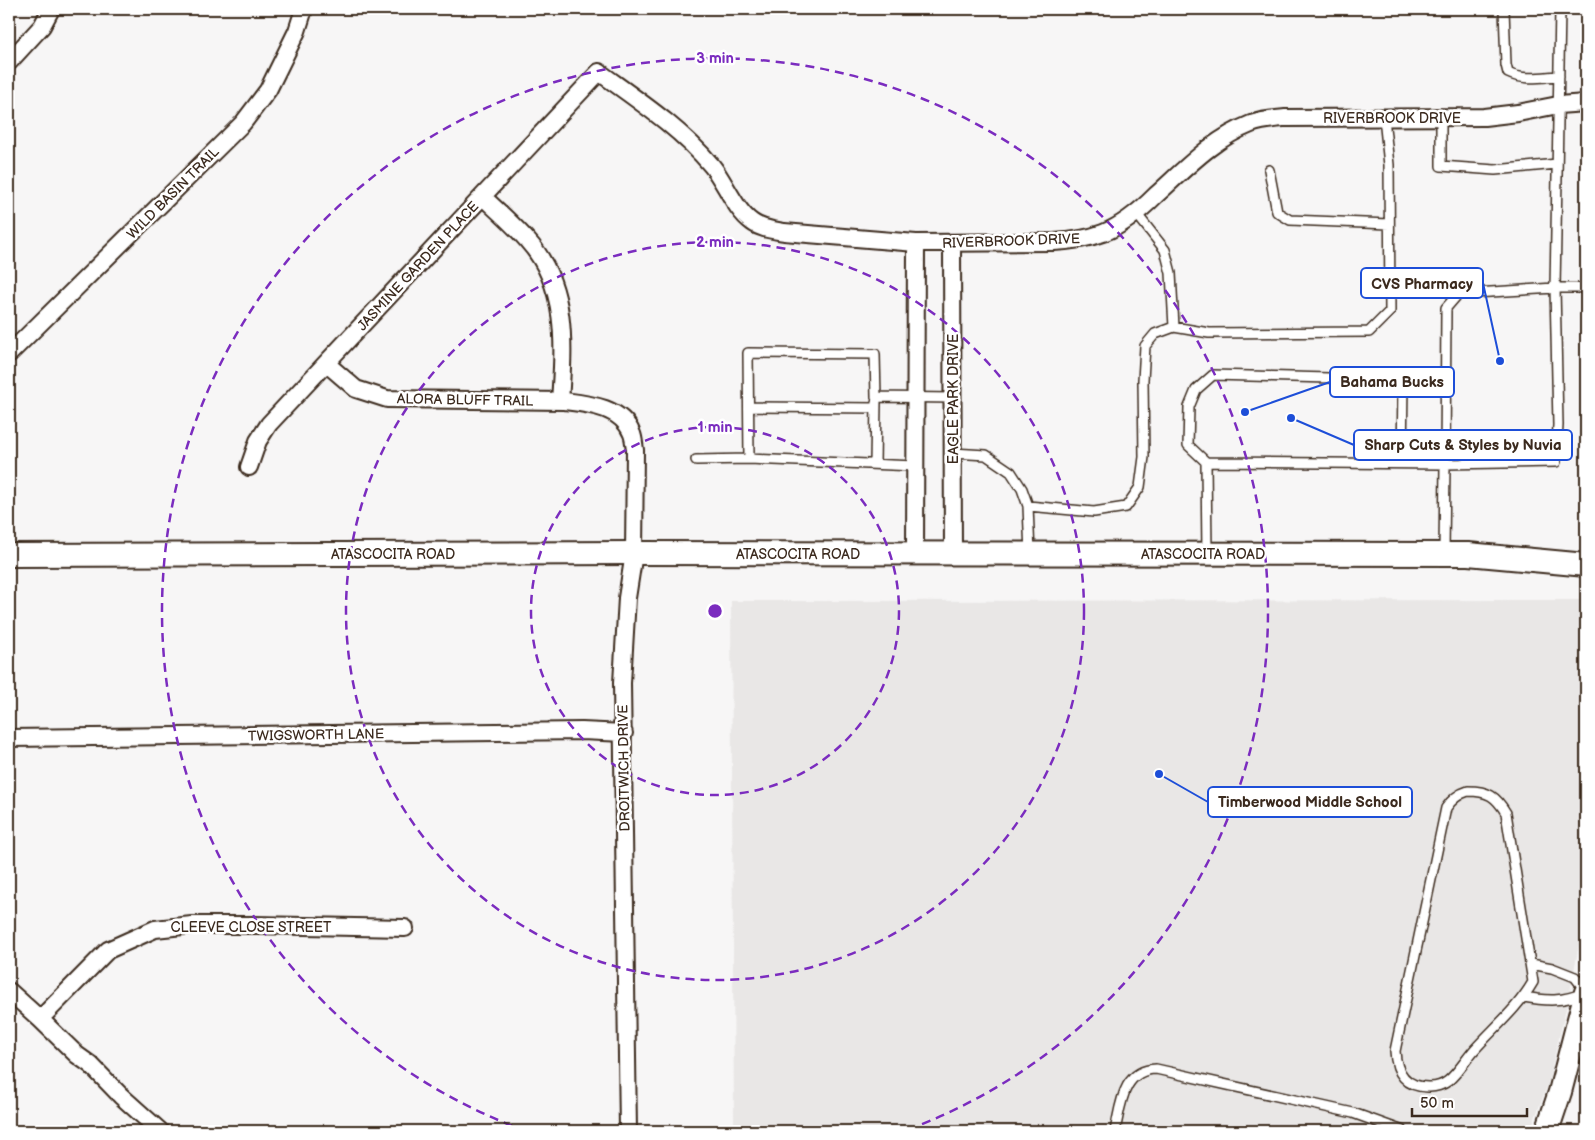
<svg xmlns="http://www.w3.org/2000/svg" width="1595" height="1140" font-family="'Balsamiq Sans',sans-serif">
<rect width="100%" height="100%" fill="#f7f6f6"/>
<filter id="ink" filterUnits="userSpaceOnUse"><feTurbulence type="fractalNoise" baseFrequency=".02" numOctaves="2"/><feDisplacementMap in="SourceGraphic" scale="10" xChannelSelector="R" yChannelSelector="G"/><feConvolveMatrix kernelMatrix="1 2 1 2 8 2 1 2 1" color-interpolation-filters="sRGB"/></filter>
<g filter="url(#ink)">
<path fill="#e9e7e6" d="M1586 600V908L1570 992 1548 1084 1530 1131H870L855 1126 794 1131H734L731 601Z"/>
<g fill="none" stroke-linecap="round" stroke-linejoin="round">
<defs>
<path id="service" d="M1504 9 1506 65 1508 73C1524 81 1542 77 1559 76
M1441 117V166L1495 170 1557 164
M1269 170 1277 212 1290 220 1389 224
M1136 213 1165 250 1171 273 1174 327 1209 333 1369 332 1390 311 1389 165 1384 118
M749 407 876 408
M953 453 986 455 1011 472 1022 489 1028 506 1030 554
M696 460 749 459
M1206 462 1188 445 1189 407 1196 390 1213 375 1403 380 1402 463
M875 464 876 402
M915 466 749 459 748 353 875 354 876 397 953 398
M1028 506 1094 512 1126 507 1140 487 1144 457 1143 380 1145 346 1155 334 1174 327
M1207 554 1206 462 1445 464 1446 308 1458 294 1555 288 1560 9
M1444 554 1445 464 1556 462 1558 425 1555 288H1586
M1468 791C1488 791 1496 796 1506 813L1533 982C1518 1008 1495 1027 1475 1049 1466 1059 1458 1073 1448 1081 1443 1085 1435 1087 1430 1087 1406 1088 1396 1073 1395 1051L1446 808C1452 799 1458 794 1468 791Z
M1531 964 1552 968 1575 977 1586 991
M1524 997C1546 1001 1563 1002 1584 993
M1115 1131C1121 1105 1122 1070 1156 1069L1353 1113 1403 1131"/>
<path id="minor" d="M9 62 42 26 51 9
M483 197C498 211 514 225 527 240 568 285 564 345 560 401
M952 243 953 555
M9 354 243 123 268 90 297 31 304 9
M327 364 356 389 387 399 564 401C589 404 622 407 632 434 634 439 634 445 635 450L634 553 627 598 622 683 628 1131
M249 467 258 441 269 424 599 72C639 101 680 128 712 166 725 182 735 210 752 222 761 229 773 230 784 232L916 243 1054 242C1071 241 1087 239 1103 233 1124 225 1141 210 1156 195 1186 168 1213 139 1251 124 1261 120 1274 119 1285 118L1484 117 1518 113 1558 105 1586 103
M915 555 916 243
M9 738 582 731 624 733
M9 991 40 1019 77 1055 91 1065 121 1096 160 1131
M40 1019 108 950 155 929 192 925H254L405 928"/>
<path id="secondary" d="M9 555 634 553 1468 554 1586 565
M1547 1131 1560 1092 1586 992"/>
</defs>
<use href="#service" stroke="#3b2a1e" stroke-width="12"/>
<use href="#minor" stroke="#3b2a1e" stroke-width="20"/>
<use href="#secondary" stroke="#3b2a1e" stroke-width="26"/>
<use href="#service" stroke="#fff" stroke-width="9"/>
<use href="#minor" stroke="#fff" stroke-width="16"/>
<use href="#secondary" stroke="#fff" stroke-width="22"/>
</g>
</g>
<g fill="none" stroke="#7b2cbf" stroke-width="2.5" stroke-dasharray="9 6">
<circle cx="715" cy="611" r="184"/>
<circle cx="715" cy="611" r="369"/>
<path d="M526 1131A553 553 0 1 1 904 1131"/>
</g>
<g text-anchor="middle" dominant-baseline="central" stroke-width="5" stroke-linejoin="round" paint-order="stroke">
<g font-size="14" fill="#3b2a1e" stroke="#fff">
<text x="1392" y="118">RIVERBROOK DRIVE</text>
<text transform="translate(173 193) rotate(-45)">WILD BASIN TRAIL</text>
<text transform="translate(1011 241) rotate(-2)">RIVERBROOK DRIVE</text>
<text transform="translate(418 266) rotate(-47)">JASMINE GARDEN PLACE</text>
<text transform="translate(953 399) rotate(-90)">EAGLE PARK DRIVE</text>
<text transform="translate(465 400) rotate(1)">ALORA BLUFF TRAIL</text>
<text x="393" y="554">ATASCOCITA ROAD</text>
<text x="798" y="554">ATASCOCITA ROAD</text>
<text x="1203" y="554">ATASCOCITA ROAD</text>
<text transform="translate(316 735) rotate(-1)">TWIGSWORTH LANE</text>
<text transform="translate(624 768) rotate(-91)">DROITWICH DRIVE</text>
<text x="251" y="927">CLEEVE CLOSE STREET</text>
</g>
</g>
<circle cx="715" cy="611" r="8" fill="#7b2cbf" stroke="#fff" stroke-width="2.5"/>
<g font-size="15" text-anchor="middle" font-weight="bold" fill="#7b2cbf" stroke="#fff" stroke-width="5" stroke-linejoin="round" paint-order="stroke">
<text x="715" y="63">3 min</text>
<text x="715" y="247">2 min</text>
<text x="715" y="432">1 min</text>
</g>
<path fill="none" stroke="#1d4ed8" stroke-width="2" d="M1500 361L1483 283M1245 412L1330 382M1291 418L1354 445M1159 774L1208 802"/>
<g fill="#1d4ed8" stroke="#fff" stroke-width="2">
<circle cx="1500" cy="361" r="5"/>
<circle cx="1245" cy="412" r="5"/>
<circle cx="1291" cy="418" r="5"/>
<circle cx="1159" cy="774" r="5"/>
</g>
<g fill="#fff" stroke="#1d4ed8" stroke-width="2">
<rect x="1361" y="268" width="122" height="30" rx="5"/>
<rect x="1330" y="367" width="124" height="30" rx="5"/>
<rect x="1354" y="430" width="218" height="30" rx="5"/>
<rect x="1208" y="787" width="204" height="30" rx="5"/>
</g>
<g font-size="15" text-anchor="middle" font-weight="bold" fill="#3b2a1e">
<text x="1422" y="289">CVS Pharmacy</text>
<text x="1392" y="387">Bahama Bucks</text>
<text x="1463" y="450">Sharp Cuts &amp; Styles by Nuvia</text>
<text x="1310" y="807">Timberwood Middle School</text>
</g>
<rect width="1595" height="1140" fill="none" stroke="#fff" stroke-width="30"/>
<rect x="15" y="15" width="1565" height="1110" fill="none" stroke="#3b2a1e" stroke-width="2" filter="url(#ink)"/>
<path d="M1412 1108v8h115v-8" fill="none" stroke="#3b2a1e" stroke-width="2.5"/>
<text x="1420" y="1108" font-size="15" fill="#3b2a1e" stroke="#ffffff" stroke-width="4" paint-order="stroke">50 m</text>
</svg>
